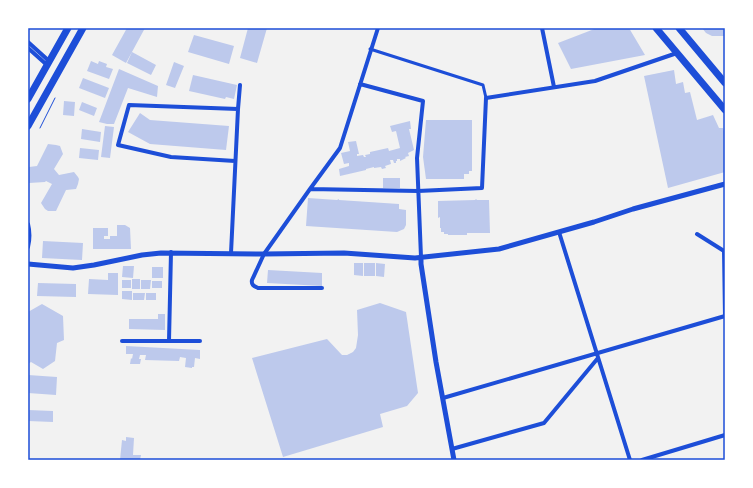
<svg xmlns="http://www.w3.org/2000/svg" width="753" height="488" font-family="Lora,serif">
<rect width="100%" height="100%" fill="#f2f2f2"/>
<path fill="#bdc9ec" d="M127 28H145L126 63 112 55Z
M248 28H267L257 63 240 58Z
M597 28H629L645 55 571 69 558 43Z
M702 28H725V36H712L706 33Z
M194 35 234 46 229 64 188 52Z
M132 52 156 65 151 75 127 63Z
M91 61 98 64 99 61 107 64 106 67 113 69 109 79 87 71Z
M174 62 184 66 175 88 166 85Z
M119 69 158 86 157 97 128 88 114 124H107L99 122Z
M674 70 676 84 683 82 685 93 690 92 697 120 713 115 719 128H723L725 135V172L668 188 644 76Z
M193 75 237 85 234 99 226 97 225 99 189 91Z
M83 78 109 88 105 98 79 88Z
M64 101 75 102 74 116 63 115Z
M82 102 97 108 94 116 79 110Z
M140 113 150 120 229 126 226 150 150 144 128 132Z
M426 120H472V171H469V174H464V179H426L423 157Z
M410 121 411 129H409L414 150 408 153 409 156 405 157 406 158 400 161V159H397V161H396V163H394L393 160H390L391 164 385 166 386 168 382 169 381 167 374 168V167L366 169V170L340 176 339 169 349 166V163L344 164 341 153 350 151 348 142 356 141 359 154H357V156L363 155 364 157H366L365 155 370 154V152L388 148 389 151 400 148 396 131 392 132 390 126Z
M105 126 114 127 110 158 101 157Z
M82 129 101 132 100 142 81 139Z
M48 144 56 145 60 146 63 154 54 169 59 175 74 172 78 177 79 179 78 184 76 189 66 190 56 211H48L45 209 41 203 52 184 46 181 45 182 29 183 28 182V168L29 167 37 166Z
M80 148 99 150 98 160 79 158Z
M383 178H400V188H383Z
M308 198 337 200 339 199V200L399 204V209L406 210V225L404 229 397 232 306 226Z
M476 199 477 200H489L490 233H467V235H448V234H444V232H441V228H440V217L438 218V201L475 200Z
M117 225H125L130 228 131 249H93V228H108V236H104V239H110V236H117Z
M43 241 83 243 82 260 42 258Z
M354 263H363V276L354 275Z
M364 263H375V276H364Z
M376 263 385 264 384 277 376 276Z
M123 266H134L133 278 122 277Z
M152 267H163V278H152Z
M268 270 322 273V286L267 283Z
M108 273H118V295L88 294 89 279 108 280Z
M132 279H140V289H132Z
M122 280H131V288H122Z
M141 280H151L150 289H141Z
M152 281H162V288H152Z
M38 283 76 284V297L37 296Z
M122 291H132V300L122 299Z
M133 293H145L144 300H133Z
M146 293H156V300H146Z
M380 303 406 312 418 393 407 406 380 414 383 427 283 457 252 358 327 339 342 355H347L353 352 356 348 358 335 357 310Z
M42 304 63 316 64 340 57 343 55 361 43 369 31 362 28 364V312Z
M158 314H165V330L129 329V319H158Z
M126 346 200 350V359L195 358 194 367H192V368L185 367 186 358 180 357 179 361 145 360 146 355H140L139 359H141L140 364H130L131 358 132 359 133 354H126Z
M28 375 57 377 56 395 28 393Z
M28 410 53 411V422L28 421Z
M126 437 134 438 133 455H141L140 460H120L122 440 126 441Z"/>
<g fill="none" stroke-linecap="round" stroke-linejoin="round">
<path stroke="#1d4ed8" stroke-width="1" d="M40 128 55 98"/>
<path stroke="#1d4ed8" stroke-width="3" d="M370 49 483 85 486 98"/>
<path stroke="#1d4ed8" stroke-width="4" d="M542 28 554 87
M28 42 49 61
M28 48 47 65
M360 84 423 101 417 158 421 257
M238 109 240 85
M310 189 418 191 482 188 486 98 595 81 677 53
M28 224C30 232 30 239 28 247
M559 232 630 460
M697 234 724 251H725
M724 251 725 316
M231 253 238 109 129 105 118 145 171 157 235 161
M322 288H258C254 286 251 285 252 280L264 254 310 189 340 148 378 28
M122 341H200
M169 341 171 252
M443 398 725 316
M452 449 544 423 598 358
M642 460 725 435"/>
<path stroke="#1d4ed8" stroke-width="5" d="M421 257V264L436 362 454 460
M28 264 73 268 94 265 142 255 161 253 264 254 344 253 415 258 499 249 594 222 633 209 725 184"/>
<path stroke="#1d4ed8" stroke-width="7" d="M656 28 725 110
M679 28 725 83"/>
<path stroke="#1d4ed8" stroke-width="7" d="M28 99 68 28
M28 126 83 28"/>
</g>
<rect width="753" height="488" fill="none" stroke="#ffffff" stroke-width="58"/>
<rect x="29" y="29" width="695" height="430" fill="none" stroke="#1d4ed8" stroke-width="1.5"/>
</svg>
